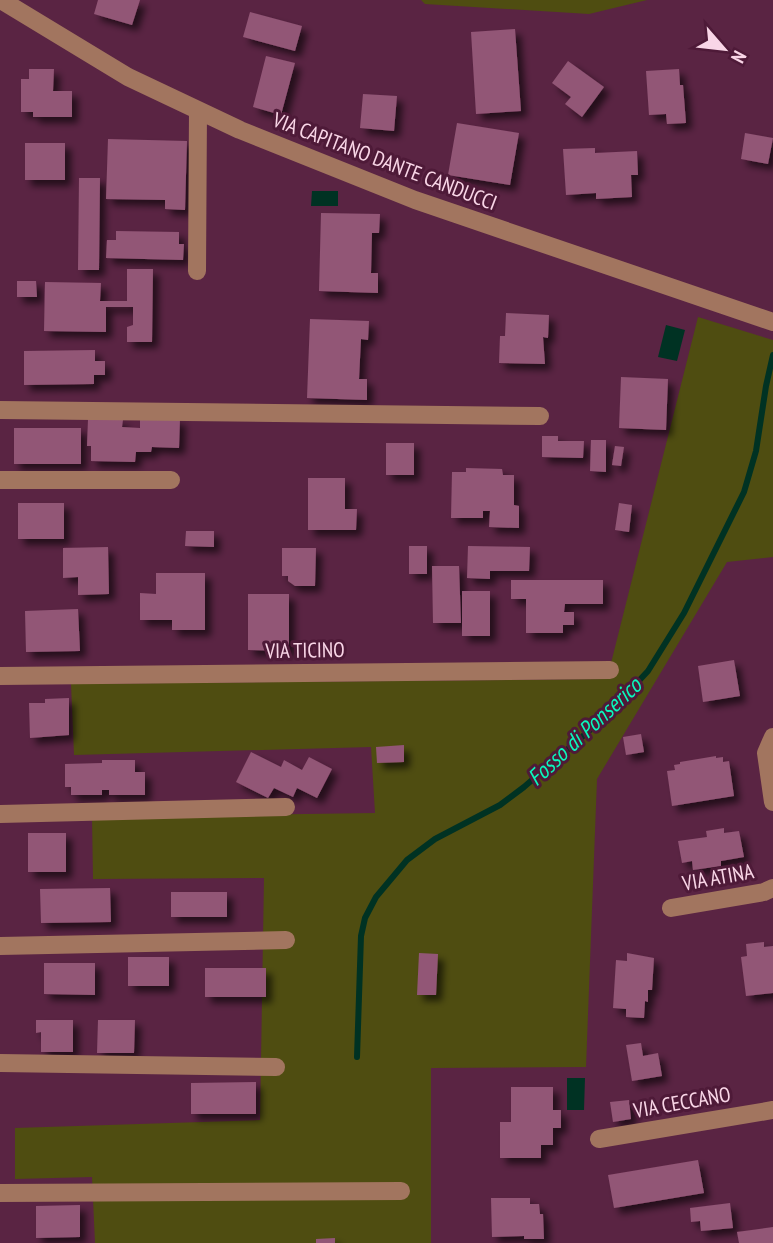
<svg xmlns="http://www.w3.org/2000/svg" width="773" height="1243" font-family="'PT Sans Narrow',sans-serif">
<defs>
<filter id="shadow"><feDropShadow dx="6" dy="6" stdDeviation="3.5" flood-color="#0009"/></filter>
</defs>
<rect width="100%" height="100%" fill="#5a2443"/>
<path fill="#4f4d11" d="M421 0H647L589 14 425 4Z
M698 317 773 340V557L727 562 597 779 586 1067 431 1068V1243H95L92 1177 15 1179V1128L260 1120 264 878 93 879 92 817 375 813 371 747 74 755 71 684 607 679Z"/>
<path fill="#003223" d="M312 191H338V206H311Z
M666 325 685 330 677 361 658 357Z
M567 1078H585L584 1110H567Z"/>
<g fill="none" stroke-linecap="round" stroke-linejoin="round">
<path stroke="#003223" stroke-width="6" d="M357 1057 361 936 365 918 376 897 407 860 435 839 500 805 524 787 605 717 648 671 684 613 744 492 756 451 766 386 773 355"/>
</g>
<path fill="#925676" filter="url(#shadow)" d="M98 0H140L132 25 94 14Z
M250 12 302 26 295 51 243 37Z
M515 29 521 111 476 114 471 32Z
M266 56 295 63 281 115 253 107Z
M568 61 604 87 582 117 565 104 571 97 552 83Z
M29 69H54L53 91H72V117H33V112H21V79H29Z
M679 69 680 85H683L686 123 667 124 666 114 649 115 646 71Z
M363 94 397 96 394 131 360 128Z
M457 123 519 133 510 185 448 175Z
M745 133 773 138 768 164 741 159Z
M108 139 187 141 185 210 165 209V200L106 199Z
M25 143H65V180H25Z
M595 148V153L637 151 638 175H631L632 197 596 199V193L566 195 563 149Z
M79 178H100L99 270H78Z
M321 213 380 214 379 233H372L371 273H378V293L319 291Z
M116 231 179 232V244H184L183 260 106 258 107 240H116Z
M127 269H153L152 342H127V327L133 325V307H106V332L44 331 45 282 101 283 100 301H127Z
M17 281H36L37 297H17Z
M506 313 549 315 548 338 543 337 545 364 499 363 500 336H505Z
M310 319 369 321 368 340 361 339 359 379H367V400L307 398Z
M95 350V361H105V375H94V384L24 385V351Z
M621 377 668 379 666 430 619 428Z
M140 417 180 419 179 448 152 447 151 452H136L135 462 91 461V446H87L88 419 123 420 122 427 140 428Z
M14 428H81V464H14Z
M542 436H558V441H584L583 458 542 457Z
M591 440H606V472L590 471Z
M386 443H414V475H386Z
M615 446 624 447 621 466 612 465Z
M466 468 502 469 503 475H514V505L519 506V528L489 527 490 511H483V518H451L452 472H466Z
M308 478H345V509H357L356 530H308Z
M18 503H64V539H18Z
M619 503 632 505 629 532 615 530Z
M186 531H214V547L185 546Z
M409 546H427V574H409Z
M468 546 530 547 529 571H490V579L467 578Z
M108 547 109 594 78 595V577L63 578V548Z
M282 548H316L315 586H295L288 581V576H282Z
M432 566H459L461 623H433Z
M156 573H205V630H172V620H140V593L156 594Z
M511 580H603V604H565L564 612H574V625H563V633H526V599H511Z
M462 591H490V636H462Z
M248 594H289V651L248 650Z
M78 609 80 651 26 652 25 611Z
M734 660 740 696 703 702 698 666Z
M69 698V735L30 738 29 703H45V699Z
M641 734 644 752 626 755 623 737Z
M404 745V762L377 763 376 747Z
M251 752 281 767 284 760 302 770 309 757 332 769 317 798 297 788 293 797 274 788 268 798 236 782Z
M716 756V758L723 757V762L729 761 734 796 672 806 667 771 675 770 674 765 680 764V762Z
M102 760H135V772H145V795H109V790H102V795H71V787H65V764L102 763Z
M724 828V833L739 831 744 857 721 861V866L693 870 692 861 682 863 678 841 707 837 706 831Z
M28 833H66V872H28Z
M110 888 111 922 41 923 40 889Z
M171 892H227V917H171Z
M764 942V947L773 946V993L746 996 741 957 747 956 746 944Z
M419 953 438 954 436 995H417Z
M627 953 654 958 652 990H648V1002L645 1001 644 1018 626 1017V1009L613 1008 616 960 627 961Z
M128 957H169V986H128Z
M44 963H95V995L44 994Z
M205 968H266V997H205Z
M36 1020H73V1052H41V1032L36 1033Z
M98 1020H135L134 1053H97Z
M641 1043 643 1056 658 1053 662 1076 632 1081 626 1045Z
M256 1082V1114H191V1083Z
M511 1087H553V1110H561V1128H553V1145H541V1158H500V1122H511Z
M629 1100 631 1119 613 1122 610 1102Z
M698 1160 704 1193 614 1208 608 1175Z
M491 1198H530V1204H539L540 1214H543L544 1239H524V1236L492 1237Z
M730 1203 733 1228 701 1231 700 1221 691 1222 690 1208Z
M80 1205V1237L36 1238V1206Z
M773 1227V1243H739L737 1232Z
M335 1238V1243H316V1239Z"/>
<g fill="none" stroke-linecap="round" stroke-linejoin="round">
<path stroke="#a2755f" stroke-width="18" d="M1 0 128 77 240 130 415 200 773 322
M197 271 198 111
M0 410 540 416
M0 480H171
M0 676 610 670
M773 737 766 753 773 802
M0 814 286 807
M671 908 764 892 773 888
M0 946 286 940
M0 1063 276 1067
M599 1139 773 1110
M0 1193 401 1191"/>
</g>
<g text-anchor="middle" dominant-baseline="central" stroke-width="6" stroke-linejoin="round" paint-order="stroke">
<g font-size="21" fill="#f9d6e7" stroke="#4e1a38">
<text transform="translate(385 161) rotate(21)">VIA CAPITANO DANTE CANDUCCI</text>
<text transform="translate(305 650) rotate(-1)">VIA TICINO</text>
<text transform="translate(718 877) rotate(-10)">VIA ATINA</text>
<text transform="translate(682 1102) rotate(-10)">VIA CECCANO</text>
</g>
<g font-size="23" font-style="italic" fill="#0af8bc" stroke="#4e1a38">
<text transform="translate(584 731) rotate(-43)">Fosso di Ponserico</text>
</g>
</g>
<g transform="translate(724 49) rotate(118)" stroke="#4e1a38" stroke-width="5" paint-order="stroke">
<path d="M0-5L12 26L0 18L-12 26Z" fill="#f9d6e7"/>
<text y="-10" font-size="19" font-weight="bold" text-anchor="middle" fill="#f9d6e7">N</text>
</g>
</svg>
